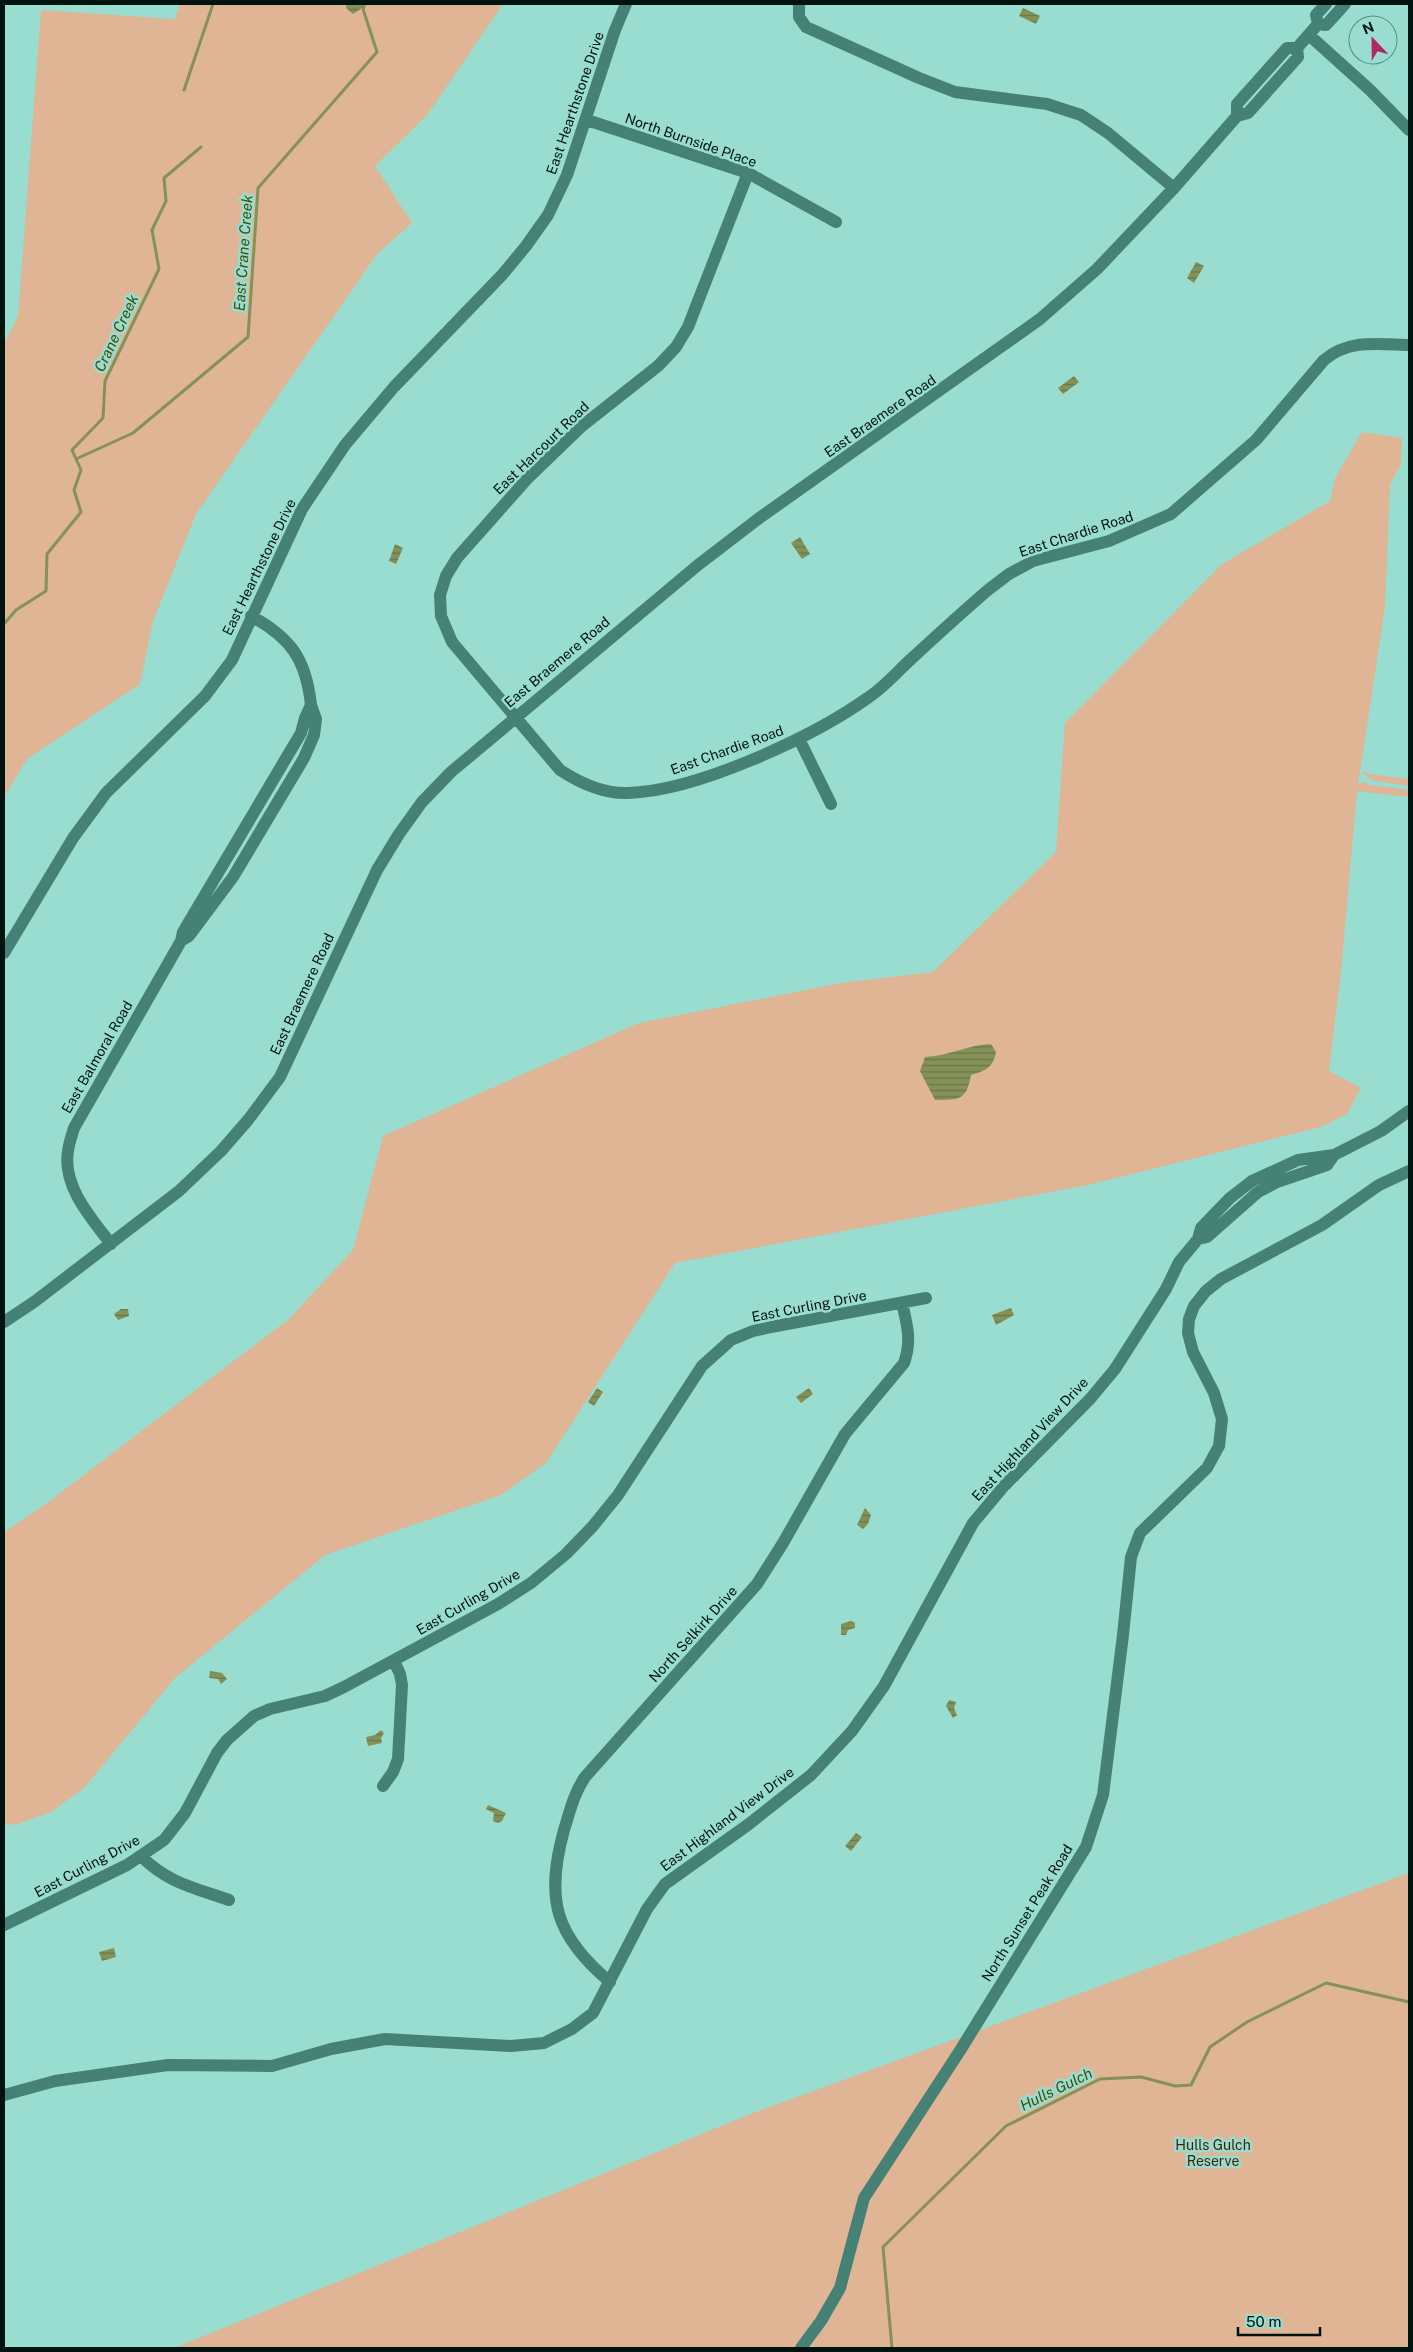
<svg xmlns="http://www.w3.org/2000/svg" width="1413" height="2352" font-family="'Public Sans',sans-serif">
<defs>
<pattern id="water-rules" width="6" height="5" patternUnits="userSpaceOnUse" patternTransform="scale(1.25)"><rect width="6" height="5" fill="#849258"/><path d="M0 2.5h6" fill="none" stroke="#6a7647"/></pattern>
</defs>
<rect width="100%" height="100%" fill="#98ddcf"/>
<path fill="#dfb595" d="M180 4H503L427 115 375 166 412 223 377 254 196 514 153 621 140 684 27 759 4 797V344L18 316 41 10 175 19Z
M1362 432 1402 438 1401 465 1390 484 1385 607 1358 785 1364 782 1371 785 1409 790V797L1357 791 1341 972 1329 1071 1361 1088 1347 1114 1321 1127 1088 1185 675 1263 546 1463 501 1495 325 1555 175 1678 84 1788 51 1812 15 1825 4 1823V1532L47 1503 289 1319 353 1250 383 1136 639 1023 841 983 933 972 1056 852 1065 723 1222 564 1330 501 1335 478Z
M1366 771 1368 774 1409 779V786L1376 781 1370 779 1363 773Z
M1409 1873V2348H174L753 2113Z"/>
<path fill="url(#water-rules)" d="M346 4H368L353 14 346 8Z
M1023 8 1040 16 1036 24 1019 16Z
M1196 262 1204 266 1194 283 1187 278Z
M1074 376 1079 382 1063 394 1058 388Z
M800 537 810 554 802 559 791 543Z
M395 544 403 548 396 564 389 561Z
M991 1044 996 1052C993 1068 985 1071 971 1075 966 1102 959 1099 935 1100L920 1071 925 1057C948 1056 968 1045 991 1044Z
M1011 1308 1014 1315 996 1325 992 1315Z
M121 1309H128L129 1316 118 1320 114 1314Z
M597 1388 603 1392 594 1406 588 1402Z
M809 1388 813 1394 801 1403 796 1397Z
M865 1508 871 1515 868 1524 863 1529 857 1525Z
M851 1621 855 1623V1628L848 1630 846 1635H841V1624Z
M210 1671 222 1673 227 1679 221 1684 218 1679 209 1678Z
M949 1700 956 1702 954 1708 957 1715 953 1718 946 1706Z
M381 1730 384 1733 381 1738 382 1743 368 1746 366 1737 375 1735Z
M488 1805 506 1813 502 1821 498 1823 493 1821 494 1813 486 1809Z
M856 1833 862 1837 851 1851 845 1846Z
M114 1948 116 1957 102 1961 99 1952Z"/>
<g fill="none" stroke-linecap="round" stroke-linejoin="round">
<path stroke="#849258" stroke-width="3" d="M184 90 213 4
M76 459 133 433 248 337 258 188 377 52 363 9 365 4
M4 624 16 610 46 591 47 554 81 512 74 490 81 470 72 450 103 418 105 381 159 269 152 230 166 201 164 178 201 147
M892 2348 883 2247 1006 2126 1100 2079 1141 2077 1175 2086 1191 2085 1210 2047 1247 2022 1326 1983 1409 2002"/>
<path stroke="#468175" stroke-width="12" d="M799 4V17L806 27 919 78 955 92 1047 104 1081 115 1108 133 1174 188
M1318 24 1326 25 1345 4
M1318 24 1316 15 1326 4
M1309 35 1370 90 1409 130
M1237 116V104L1287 48H1297
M587 120 748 173 836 222
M748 173 688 327 676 347 658 366 582 426 527 479 457 558 446 576 440 595 441 616 452 642 560 770C580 783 603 794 628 793 697 791 813 737 869 697 884 687 896 673 909 661 935 637 961 613 988 590L1009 574 1033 561 1109 541 1171 514 1256 440 1324 360C1349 339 1378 344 1409 345
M251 616C291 638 306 659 311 705
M799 739 831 804
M4 953 73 838 106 793 205 696 232 660 302 509 345 445 394 387 502 275 526 246 548 215 567 175 615 30 626 4
M1198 1239 1207 1237 1258 1192 1277 1182 1327 1165 1334 1155 1381 1131 1409 1111
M111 1244C91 1218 62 1186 68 1151 69 1143 72 1135 74 1128L181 941 183 932 301 733 305 718 311 705 316 719 314 735 304 758 233 877 189 936 181 941
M4 1322 34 1302 179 1191 221 1151 248 1120 280 1077 377 870 399 834 422 802 451 772 698 565 758 519 1040 319 1097 269 1174 188 1237 116 1248 113 1298 57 1297 48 1318 24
M383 1786 393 1772 398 1759 402 1685 400 1674 394 1661
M142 1857C168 1883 195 1888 229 1900
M4 1925 127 1865 164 1840 185 1813 217 1753 227 1740 254 1716 270 1709 325 1696 344 1687 498 1604 531 1583 566 1554 593 1526 618 1495 702 1366 731 1340 753 1331 771 1327 926 1298
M610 1982C555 1936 545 1899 564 1830 570 1811 574 1793 585 1777L757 1584 783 1543 845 1434 904 1363C912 1341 907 1324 902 1303
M4 2095 55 2081 168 2065 272 2066 331 2049 385 2039 511 2046 544 2043 572 2029 593 2013 647 1909 665 1884 749 1824 811 1775 852 1731 884 1686 973 1523 1004 1486 1090 1399 1115 1369 1166 1289 1179 1262 1198 1239 1201 1228 1230 1198 1252 1181 1298 1160 1334 1155
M801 2348 821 2321 840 2288 864 2198 961 2049 1086 1847 1103 1795 1123 1635 1131 1557 1140 1533 1207 1468 1219 1446 1222 1419 1214 1393 1193 1352 1188 1333 1189 1319 1194 1306 1206 1291 1221 1279 1322 1225 1379 1185 1409 1171"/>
</g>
<g text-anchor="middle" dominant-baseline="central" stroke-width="5" stroke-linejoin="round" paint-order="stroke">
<g font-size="14" fill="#00130e" stroke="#98ddcf">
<text transform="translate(575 103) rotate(-71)">East Hearthstone Drive</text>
<text transform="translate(691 140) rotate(19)">North Burnside Place</text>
<text transform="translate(880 416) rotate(-35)">East Braemere Road</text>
<text transform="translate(541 448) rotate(-44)">East Harcourt Road</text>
<text transform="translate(1076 534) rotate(-18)">East Chardie Road</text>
<text transform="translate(259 567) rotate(-64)">East Hearthstone Drive</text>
<text transform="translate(557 662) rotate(-40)">East Braemere Road</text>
<text transform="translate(727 750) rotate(-20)">East Chardie Road</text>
<text transform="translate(302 994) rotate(-65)">East Braemere Road</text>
<text transform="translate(97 1057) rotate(-60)">East Balmoral Road</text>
<text transform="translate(809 1306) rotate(-11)">East Curling Drive</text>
<text transform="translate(1030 1439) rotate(-47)">East Highland View Drive</text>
<text transform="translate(468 1602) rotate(-30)">East Curling Drive</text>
<text transform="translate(693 1634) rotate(-48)">North Selkirk Drive</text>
<text transform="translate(727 1819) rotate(-37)">East Highland View Drive</text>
<text transform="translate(87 1866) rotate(-28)">East Curling Drive</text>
<text transform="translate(1027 1913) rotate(-58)">North Sunset Peak Road</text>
</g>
<g font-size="14" fill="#411f00" stroke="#98ddcf">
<text x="1213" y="2145">Hulls Gulch<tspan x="1213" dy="16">Reserve</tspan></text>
</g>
<g font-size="15" font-style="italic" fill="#424e08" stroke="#98ddcf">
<text transform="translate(243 253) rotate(-86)">East Crane Creek</text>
<text transform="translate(116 333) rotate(-65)">Crane Creek</text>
<text transform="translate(1056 2089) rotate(-26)">Hulls Gulch</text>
</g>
</g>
<rect width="1413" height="2352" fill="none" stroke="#00130e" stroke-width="10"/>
<g transform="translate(1373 40) rotate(338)"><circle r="24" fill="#98ddcf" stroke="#5b8c82"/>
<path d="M0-4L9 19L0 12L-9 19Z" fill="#b22763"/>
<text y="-8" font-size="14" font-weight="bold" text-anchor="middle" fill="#00130e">N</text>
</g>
<path d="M1238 2327v8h82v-8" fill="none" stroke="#00130e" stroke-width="2.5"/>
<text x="1246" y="2327" font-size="15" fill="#00130e" stroke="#98ddcf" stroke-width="4" paint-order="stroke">50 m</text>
</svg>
